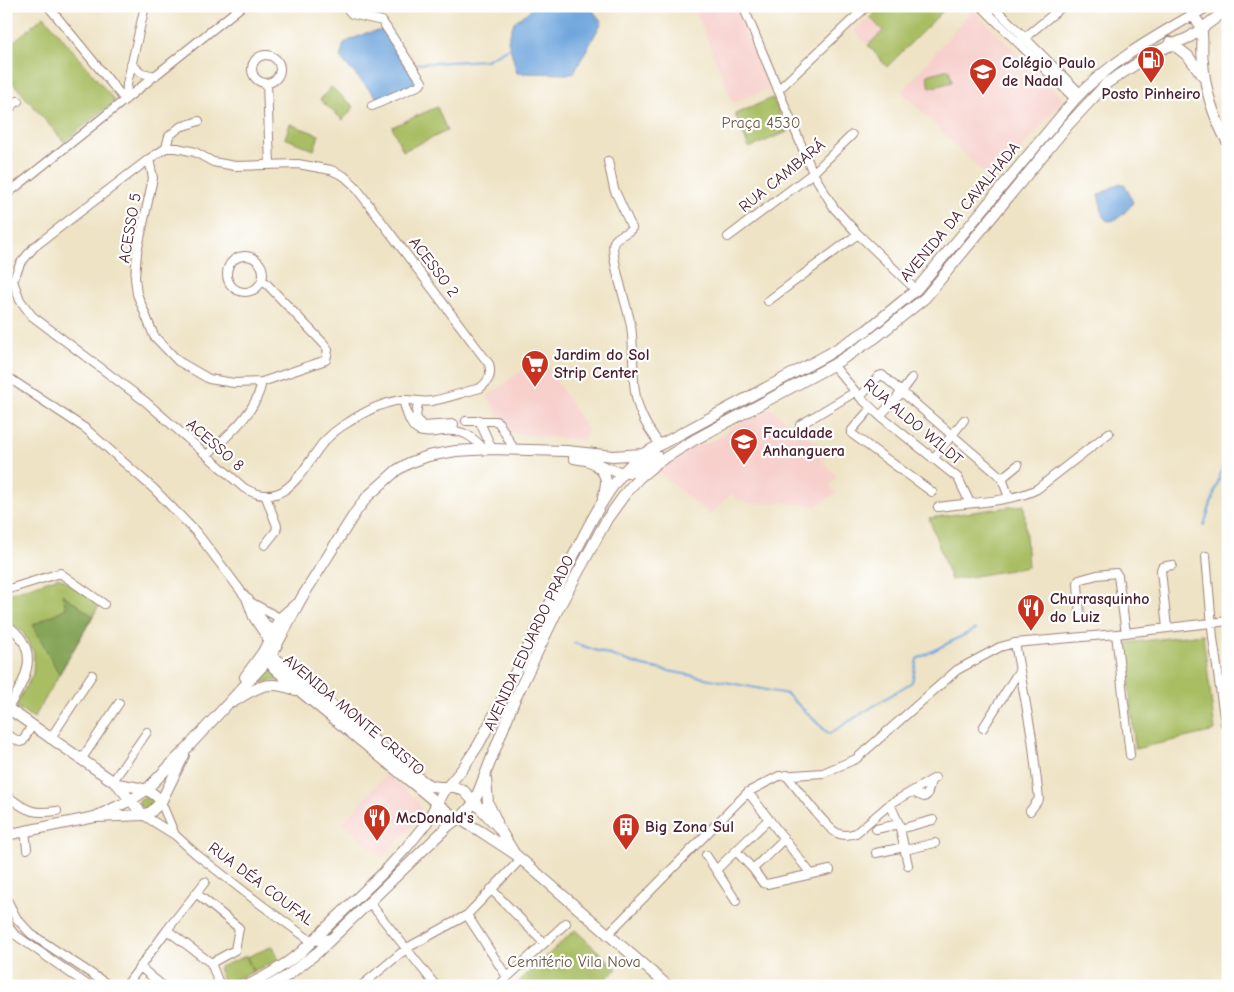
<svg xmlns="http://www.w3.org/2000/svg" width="1234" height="992" font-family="'Comic Neue',sans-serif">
<rect width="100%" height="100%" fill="#fff"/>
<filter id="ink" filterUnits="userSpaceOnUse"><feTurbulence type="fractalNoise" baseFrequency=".02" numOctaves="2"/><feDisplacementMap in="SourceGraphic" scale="10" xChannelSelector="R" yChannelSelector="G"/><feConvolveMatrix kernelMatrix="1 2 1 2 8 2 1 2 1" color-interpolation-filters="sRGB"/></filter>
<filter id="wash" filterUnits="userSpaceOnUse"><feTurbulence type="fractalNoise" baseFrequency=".0096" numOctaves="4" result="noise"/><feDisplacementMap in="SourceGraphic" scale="20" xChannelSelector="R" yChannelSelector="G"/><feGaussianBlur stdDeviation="1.12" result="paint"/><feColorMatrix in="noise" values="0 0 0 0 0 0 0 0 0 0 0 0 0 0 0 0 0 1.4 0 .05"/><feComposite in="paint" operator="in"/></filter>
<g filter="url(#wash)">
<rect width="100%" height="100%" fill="#eee3c5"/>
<path fill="#f7d0cc" d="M694 6H734L768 89 733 103Z
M972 9 1063 99 994 183 902 92Z
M870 17 883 31 868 45 854 31Z
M541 356 588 431 583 440 509 433 488 396Z
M771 409 829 452 822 461 837 476 829 486 837 493 815 506 782 502 752 504 739 500 731 494 710 515 656 470 674 457 700 443 705 444 727 433 729 429Z
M386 774 418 801 421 808 419 818 382 858 343 823Z"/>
<path fill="#a9be63" stroke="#7a6e47" d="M881 6H948L887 67 868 45 883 31 870 17Z
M44 16 115 101 64 142 6 75V48Z
M949 69 952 82 930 88 927 75Z
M331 87 354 107 343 120 320 100Z
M773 98 787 132 749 148 735 114Z
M437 107 447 131 403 151 392 127Z
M290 124 319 135 314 150 285 138Z
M1024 505 1028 567 951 580 929 518Z
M59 577 100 604 34 718 15 706 33 674 34 653 22 631 6 620V595Z
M1203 634 1215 731 1135 749 1125 643Z
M269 667 285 681C274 680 265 681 254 685Z
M145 796H148L155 800V804L147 811 138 804 140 799Z
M575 930 617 969 598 986H514Z
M273 946 279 960 253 971 247 957Z
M246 956 253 972 224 984 218 968Z"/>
<path fill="#86a559" stroke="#686242" d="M62 594 93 616 59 674 33 625 66 608Z"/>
<path fill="#6fa6dd" stroke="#5c6284" d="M536 6H589L602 22 573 74 517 73 508 40 514 22Z
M384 30 420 83 379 100 340 58 344 43 366 33Z
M1120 183 1125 185 1133 202C1130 209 1112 227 1105 219 1101 214 1101 202 1098 195Z"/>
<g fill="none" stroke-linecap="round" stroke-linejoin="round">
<path stroke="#6fa6dd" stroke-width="2" d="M414 64 486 60 511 47
M1204 525 1228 451
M574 643 643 666 787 694 829 734 912 682 917 659 976 629"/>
</g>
</g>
<g filter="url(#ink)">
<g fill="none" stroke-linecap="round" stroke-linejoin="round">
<defs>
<path id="minor" d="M48 6 125 100
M345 6 352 14 382 21 422 82 420 85 372 106
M743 6 813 173 834 208 858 234 916 290
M981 6 1075 99
M993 6 1080 93
M1022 40 1063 6
M252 69a14 14 0 1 1 28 0a14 14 0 1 1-28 0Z
M131 64 142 73 155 76
M267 83 270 165
M778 90 867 6
M126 98 127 84 145 6
M6 111 18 101
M166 148 169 136 180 127 199 121
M608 161 614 189 632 228C628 234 617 235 614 242 609 253 627 306 630 321 636 347 630 376 637 401 641 418 650 431 660 445
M6 195 242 6
M728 237 813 173 852 135
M227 274a18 18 0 1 1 36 0a18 18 0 1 1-36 0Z
M13 281 20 300 32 316 146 402 244 488C285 512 301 471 322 444 329 436 340 427 349 422 364 412 383 402 402 400 412 399 422 403 432 401 448 398 464 392 480 388 489 381 492 375 489 364L354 185 344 176 331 170 298 164 235 166 213 162 195 152 177 148H166L149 159
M13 281 20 264 34 247 149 159 153 178 137 252 135 278 137 294 154 336 178 361 209 379 234 383 262 382 326 360 328 350 325 345 262 279
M768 301 858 234
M833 365 860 397 880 416 958 478 970 503
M6 376 86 429 154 489 197 533 269 628 273 633 277 635
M860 397 879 376 882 375 1002 478 1009 498
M403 400C406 409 409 427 419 431 427 434 435 432 443 431 462 429 472 436 484 449
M418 402 416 417 422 426 454 424
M871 408 852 430V434L932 492
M880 416 901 393 912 378
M479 420 492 449
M466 421H496L499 423 514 449
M800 425 855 392
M207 455C229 434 256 413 262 382
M933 459 964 420
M1002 478 1018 465
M938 507C966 503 1013 502 1037 489L1109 433
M265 545 276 531 277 526 266 497
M1206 556 1213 638 1225 724
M6 590 60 573 104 604
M252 603 283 620
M1080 618 1078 583 1079 580 1097 575 1116 573 1118 576 1126 633
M6 624C42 649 27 678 8 708
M1167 628 1161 570 1162 567 1172 565
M1116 634 1130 755
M1015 643 1032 738 1039 799 1030 811
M983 728 1019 671
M6 734 20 742 23 741 32 725
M50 739 92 675
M81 760 119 703
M786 775C796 787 826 828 837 833 843 836 850 835 856 833L890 804 935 778
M113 781 147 732
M748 792 811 874
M912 792 924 797 927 795 931 781
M10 798C28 812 35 814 57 811
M161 802 175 835
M890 804 899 824 908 865
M143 815 175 835 196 854 263 906 307 938 319 941 331 938
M876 829 899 824
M900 829 933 820
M25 831 27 849
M905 850 935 843
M736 851 753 869 784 839
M876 853 904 847
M706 855 736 901
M753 869 763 883 767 884 830 870
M716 870 769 819
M205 882 167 930 211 963 220 986
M491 889 544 943
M196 893 239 928 235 950 211 963
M6 898 17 919 31 934 110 986
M370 903 436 986
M467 915 507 977
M6 923 14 934 89 986
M607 935 748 792 779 776 823 773 856 759 957 670 1000 647 1015 643 1116 634 1228 621
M140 967 163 986
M126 986 167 930
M361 986 407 948 467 915 521 859
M498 986 566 923"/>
<path id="major" d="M1192 16C1196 19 1199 22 1201 27 1204 38 1201 51 1203 62 1205 90 1214 118 1228 143
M1170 42 1188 56 1203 76
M574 458 586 460 615 471 627 473 635 471 657 456
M596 465C609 476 607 483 603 498
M248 600 254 617 270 641
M269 643V655L273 667 301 692 449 813 480 831 515 854 668 986
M270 658 279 661 424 782 431 786 440 787H455L464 791 499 828 513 851
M245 677 263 652 280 618 295 605
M233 702C258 687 266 679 296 690
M6 707 117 784 143 815
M486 779 488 803 497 822
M117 784C133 787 152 787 161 802
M95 817 131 800 146 790 187 748 270 658 301 599 355 513 367 497 397 470 409 463 428 456 456 451 492 449 567 451 613 456 643 454 827 355 867 330 916 290 1075 99C1111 60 1162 33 1208 6
M6 835 95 817 143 815 151 812 161 802 184 755
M246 986C266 977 282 967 300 953L385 871 406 848 427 822 443 792 463 768 479 744C506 693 531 640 558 588 576 551 608 478 642 455
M269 986 287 976 318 952 448 826 464 814 474 803 514 701 557 611 607 519 628 490 639 478 657 463 694 440 833 365 875 338 925 298 1068 125 1107 83 1153 53 1190 37 1228 9"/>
</defs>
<use href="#minor" stroke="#9c8178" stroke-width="10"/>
<use href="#major" stroke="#9c8178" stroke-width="12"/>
<use href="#minor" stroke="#fff" stroke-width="8"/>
<use href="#major" stroke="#fff" stroke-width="10"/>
</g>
</g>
<defs>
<symbol id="fuel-pin" viewBox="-11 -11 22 30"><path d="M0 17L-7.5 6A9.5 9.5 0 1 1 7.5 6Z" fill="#c8321e" stroke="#fff"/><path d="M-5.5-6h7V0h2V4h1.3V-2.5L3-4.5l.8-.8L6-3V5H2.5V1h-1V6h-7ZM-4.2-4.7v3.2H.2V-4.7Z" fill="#fff"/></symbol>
<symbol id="school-pin" viewBox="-11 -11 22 30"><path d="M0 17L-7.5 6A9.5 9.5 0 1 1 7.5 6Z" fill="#c8321e" stroke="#fff"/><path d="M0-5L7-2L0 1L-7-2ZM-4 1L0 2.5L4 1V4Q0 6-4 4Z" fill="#fff"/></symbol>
<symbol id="supermarket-pin" viewBox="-11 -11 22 30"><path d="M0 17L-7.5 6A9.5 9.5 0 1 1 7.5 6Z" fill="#c8321e" stroke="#fff"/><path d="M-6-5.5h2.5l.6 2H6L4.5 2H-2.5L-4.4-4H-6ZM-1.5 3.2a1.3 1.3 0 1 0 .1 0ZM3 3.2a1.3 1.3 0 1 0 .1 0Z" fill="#fff"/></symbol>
<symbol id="university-pin" viewBox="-11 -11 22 30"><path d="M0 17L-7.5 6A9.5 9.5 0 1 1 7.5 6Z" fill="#c8321e" stroke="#fff"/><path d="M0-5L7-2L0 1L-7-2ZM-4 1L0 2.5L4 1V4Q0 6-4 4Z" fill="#fff"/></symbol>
<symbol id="restaurant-pin" viewBox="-11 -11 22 30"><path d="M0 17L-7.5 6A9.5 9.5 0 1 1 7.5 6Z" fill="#c8321e" stroke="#fff"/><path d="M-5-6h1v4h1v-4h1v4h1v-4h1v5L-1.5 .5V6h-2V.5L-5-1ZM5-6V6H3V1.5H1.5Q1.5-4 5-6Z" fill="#fff"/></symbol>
<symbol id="building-pin" viewBox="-11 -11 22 30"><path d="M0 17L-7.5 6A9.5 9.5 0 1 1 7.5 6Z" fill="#c8321e" stroke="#fff"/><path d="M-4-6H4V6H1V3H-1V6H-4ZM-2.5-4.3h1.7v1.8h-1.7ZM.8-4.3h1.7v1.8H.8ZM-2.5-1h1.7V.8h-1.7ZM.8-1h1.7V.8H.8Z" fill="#fff"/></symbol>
</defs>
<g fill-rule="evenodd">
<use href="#fuel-pin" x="1135" y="44" width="32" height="43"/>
<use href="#school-pin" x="967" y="56" width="32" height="43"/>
<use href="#supermarket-pin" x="519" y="348" width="32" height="43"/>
<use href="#university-pin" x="728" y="426" width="32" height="43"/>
<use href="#restaurant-pin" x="1015" y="592" width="32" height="43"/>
<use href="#restaurant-pin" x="361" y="802" width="32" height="43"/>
<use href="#building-pin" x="610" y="811" width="32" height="43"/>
</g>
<g text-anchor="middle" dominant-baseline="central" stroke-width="4.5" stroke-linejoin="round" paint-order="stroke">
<g font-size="16" font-weight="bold" fill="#4a1f2b" stroke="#fff" text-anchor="start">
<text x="1002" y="63">Colégio Paulo<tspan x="1002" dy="18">de Nadal</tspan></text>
<text x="1151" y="94" text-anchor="middle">Posto Pinheiro</text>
<text x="554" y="355">Jardim do Sol<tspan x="554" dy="18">Strip Center</tspan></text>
<text x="763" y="433">Faculdade<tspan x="763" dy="18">Anhanguera</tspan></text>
<text x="1050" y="599">Churrasquinho<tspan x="1050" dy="18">do Luiz</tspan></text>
<text x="396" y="818">McDonald's</text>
<text x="645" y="827">Big Zona Sul</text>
</g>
<g font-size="16" fill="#6b573f" stroke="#fff">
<text x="761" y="123">Praça 4530</text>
<text x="574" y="962">Cemitério Vila Nova</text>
</g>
<g font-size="16" fill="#4a1f2b" stroke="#fff">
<text transform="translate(782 176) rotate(-39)">RUA CAMBARÁ</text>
<text transform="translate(960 212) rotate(-50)">AVENIDA DA CAVALHADA</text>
<text transform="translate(130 228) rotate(-80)">ACESSO 5</text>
<text transform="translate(434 267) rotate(53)">ACESSO 2</text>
<text transform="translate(913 422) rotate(40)">RUA ALDO WILDT</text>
<text transform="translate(215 445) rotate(41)">ACESSO 8</text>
<text transform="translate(529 643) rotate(-65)">AVENIDA EDUARDO PRADO</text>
<text transform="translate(354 715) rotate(40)">AVENIDA MONTE CRISTO</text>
<text transform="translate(261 884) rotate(37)">RUA DÉA COUFAL</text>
</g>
</g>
<rect width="1234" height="992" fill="none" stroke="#fff" stroke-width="25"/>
</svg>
